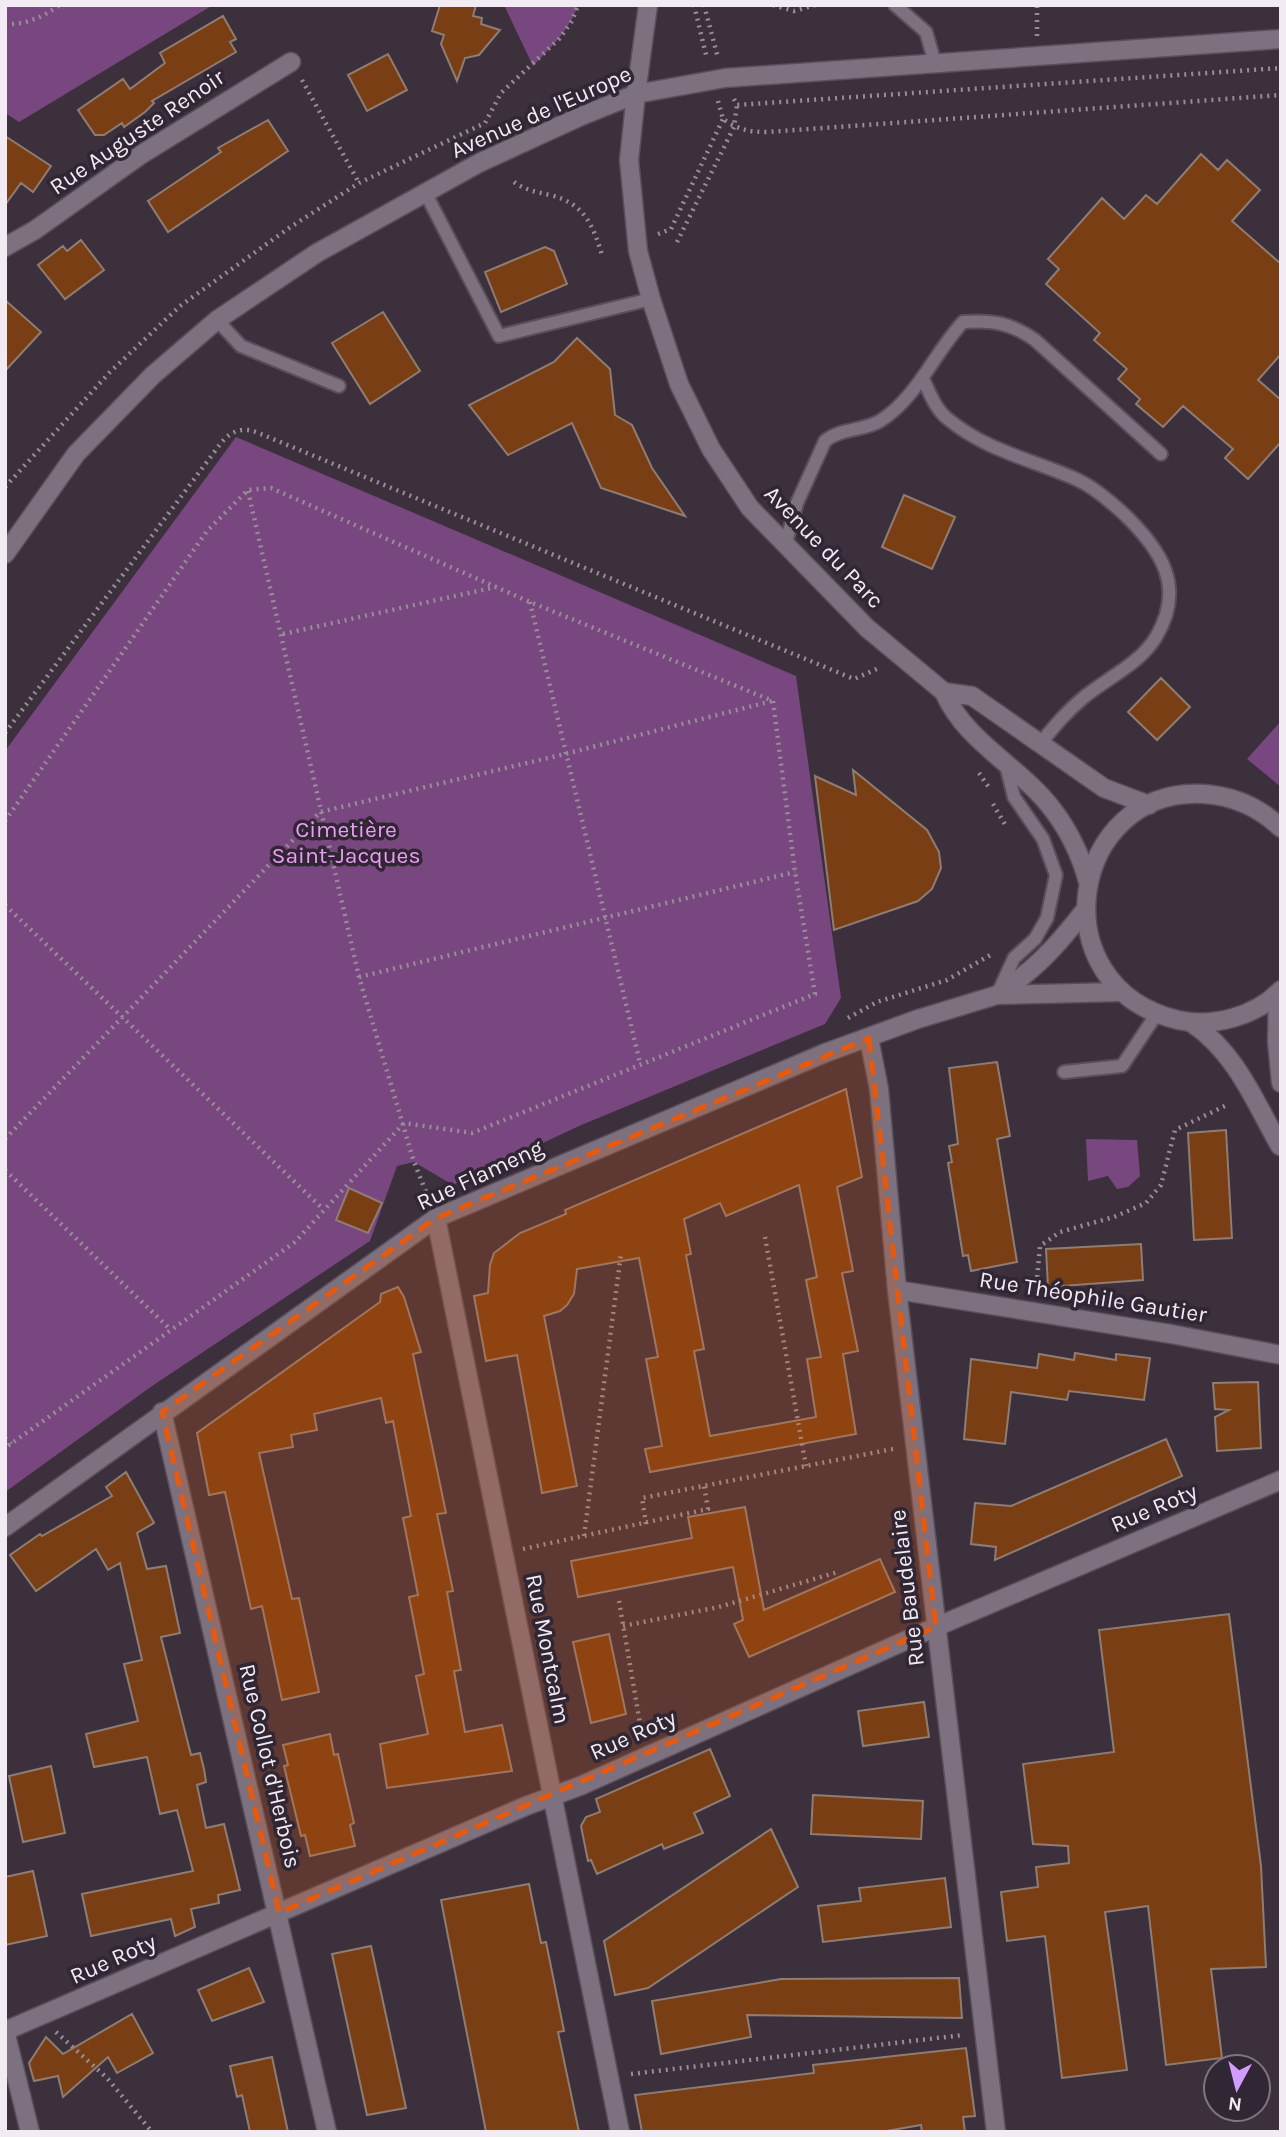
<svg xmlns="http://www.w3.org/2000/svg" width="1286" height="2137" font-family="Karla,sans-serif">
<rect width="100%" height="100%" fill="#3c303d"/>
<path fill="#79477f" d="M5 5H213L19 122 5 113Z
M504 5H578C569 31 551 47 533 66Z
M236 437 796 676 841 998 825 1024 579 1126 453 1185 414 1162 397 1166 370 1241 152 1386 5 1492V751Z
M1281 721V787L1247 759Z
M1086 1139 1137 1140 1140 1176 1128 1187 1117 1189 1108 1176 1088 1181Z"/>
<path fill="#793e13" stroke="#8f7d73" stroke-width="2" fill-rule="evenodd" d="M440 5H476L473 16 482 18 481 24 500 30 479 55 465 58 457 81 441 44 444 35 432 31Z
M223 16 236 39 230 42 236 52 152 101 154 103 145 112 124 127 122 123 104 135H95L78 110 123 79 130 89 165 63 160 53Z
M388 54 407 90 367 111 348 75Z
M268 120 288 151 168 232 148 201 221 152 218 148Z
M5 136 51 166 33 192 21 183 5 205Z
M1201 154 1218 170 1227 160 1260 190 1232 221 1281 264V354L1258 380 1281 400V442L1248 479 1225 458 1233 449 1183 406 1163 427 1136 404 1140 399 1118 379 1127 369 1094 340 1100 333 1046 284 1059 269 1048 259 1102 198 1124 219 1146 195 1157 204Z
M81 240 104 270 65 299 38 265 63 246 67 251Z
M545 247 554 251 567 284 501 312 485 272Z
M5 300 41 332 5 371Z
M383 312 420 371 370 404 332 343Z
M577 338 610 369 615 415 632 425 652 468 685 516 601 488 572 423 508 455 469 405 554 362Z
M904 495 955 517 932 569 882 547Z
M1161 678 1190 707 1157 740 1128 712Z
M853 770 927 830 939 852 941 868 932 889 918 901 834 930 815 776 856 795Z
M997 1062 1010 1136 997 1139 1017 1262 971 1271 968 1255 963 1256 948 1163 952 1162 949 1146 958 1144 949 1068Z
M846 1089 862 1177 837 1187 853 1271 842 1273 858 1351 843 1354 856 1434 650 1472 645 1449 662 1446 646 1359 658 1357 639 1258 577 1269 574 1294 567 1305 560 1311 544 1316 577 1486 542 1493 517 1355 486 1361 474 1296 488 1293 490 1265 494 1253 520 1233 566 1214 565 1210ZM799 1185 817 1277 806 1280 821 1357 807 1359 816 1417 710 1436 694 1351 704 1349 686 1255 691 1254 684 1219 720 1203 726 1216Z
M1226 1130 1232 1238 1194 1240 1188 1133Z
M349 1188 382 1203 368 1233 336 1220Z
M1141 1244 1143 1280 1048 1287 1046 1249Z
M398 1287 404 1297 421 1352 413 1354 446 1513 437 1514 453 1591 447 1592 461 1670 454 1671 465 1732 502 1725 512 1771 387 1788 380 1744 428 1734 416 1676 424 1674 409 1597 418 1595 403 1518 411 1516 393 1421 386 1423 381 1398 314 1414 317 1430 291 1435 293 1447 259 1453 292 1599 299 1598 319 1692 282 1700 262 1606 251 1609 225 1492 209 1495 197 1433 380 1302 381 1294Z
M1075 1353 1116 1360V1354L1150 1358 1144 1400 1069 1391 1067 1400 1011 1392 1005 1444 964 1439 971 1359 1037 1368 1039 1354 1074 1360Z
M1258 1382 1261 1448 1217 1451 1215 1417 1229 1410 1215 1409 1213 1383Z
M1166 1439 1182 1476 995 1560 996 1547 971 1544 975 1503 1011 1506Z
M126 1472 154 1523 137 1533 147 1569 166 1566 180 1633 161 1637 191 1755 200 1753 204 1769 206 1782 197 1785 206 1828 224 1824 240 1890 218 1895 219 1903 191 1909 195 1927 175 1936 171 1919 91 1936 82 1894 193 1871 177 1810 160 1814 147 1757 94 1767 86 1734 138 1721 124 1664 142 1660 120 1563 108 1570 96 1549 36 1591 10 1555 40 1534 42 1536 112 1496 106 1487Z
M745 1507 764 1610 880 1559 895 1592 749 1657 734 1624 743 1620 733 1567 578 1597 571 1561 692 1538 688 1517Z
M1229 1614 1261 1866 1266 1967 1211 1969 1222 2058 1166 2065 1148 1906 1105 1912 1127 2070 1062 2078 1045 1936 1007 1941 1001 1892 1038 1887 1036 1867 1069 1863 1068 1846 1033 1844 1023 1764 1114 1752 1099 1630Z
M609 1634 626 1714 591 1723 573 1642Z
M924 1702 929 1737 863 1746 858 1711Z
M330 1734 334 1755 338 1754 354 1823 350 1825 355 1846 310 1856 305 1835 301 1836 284 1766 288 1765 283 1745Z
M710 1749 730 1796 694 1813 703 1833 664 1849 662 1844 597 1874 591 1860 588 1861 581 1826 586 1817 600 1812 596 1799Z
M51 1766 65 1833 23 1842 9 1776Z
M813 1795 923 1801 921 1839 811 1834Z
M771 1829 798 1887 648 1988 615 1995 604 1941Z
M33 1871 47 1936 5 1945V1877Z
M945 1878 951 1927 823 1942 818 1906 861 1901 859 1888Z
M529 1884 541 1943 546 1942 564 2031 558 2032 579 2132H486L441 1900Z
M371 1946 406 2108 367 2115 332 1954Z
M249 1968 264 2002 212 2021 198 1990Z
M959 1978 962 2018 747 2015 751 2037 661 2054 652 2001 781 1979Z
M132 2014 153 2053 117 2073 108 2057 63 2097 58 2076 34 2081 29 2063 46 2037 63 2054Z
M966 2048 975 2116 963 2117 965 2132H922L921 2125 881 2132H642L635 2095 814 2073 813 2065Z
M272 2057 288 2132H250L242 2095 237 2097 230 2066Z"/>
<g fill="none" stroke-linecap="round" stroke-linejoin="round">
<defs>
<path id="lane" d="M895 5 926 32 935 63
M425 192 499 336 651 299
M217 320 241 346 339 386
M923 379C930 393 935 409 948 419 986 451 1034 460 1078 480 1095 488 1111 502 1125 515 1161 550 1186 587 1156 637 1140 664 1107 678 1083 698 1066 712 1053 728 1039 745
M785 546 797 503 825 441C841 428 863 431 880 421 916 399 935 352 963 322 993 320 1011 323 1035 340L1161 454
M998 993 1014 958 1035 939 1047 918 1056 875 1043 839 1014 797 1006 765
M1064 1072 1122 1066 1156 1015"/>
<path id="street" d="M636 94 648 5
M5 247 35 230 142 154 291 62
M997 995C1036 969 1057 946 1085 910
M869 1038 879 1089 897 1290 996 2132
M436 1218 620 2132
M897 1290 1171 1334 1281 1355
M162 1412 327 2132
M5 1527 436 1218 825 1053 918 1019 997 995 1121 992
M5 2031 526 1806 580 1786 936 1627 1281 1480
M5 2031 30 2132"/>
<path id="secondary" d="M636 94 629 160 638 251 651 299 679 384 711 449 750 508 867 628 944 692 972 696 1104 788 1149 805
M5 554 76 454 153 375 217 320 317 253 479 163 579 117 636 94 725 78 1281 39
M944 692C965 742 1021 767 1053 810 1069 831 1081 856 1088 882
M1281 828C1259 807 1234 796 1204 794 1070 786 1036 986 1178 1020 1213 1028 1256 1016 1281 990
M1278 994 1277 1041 1281 1083
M1192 1023C1236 1053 1254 1100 1280 1146"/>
</defs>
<use href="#lane" stroke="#594f5a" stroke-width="16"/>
<use href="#street" stroke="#594f5a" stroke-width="21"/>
<use href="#secondary" stroke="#594f5a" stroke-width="21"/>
<path stroke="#978e98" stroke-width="4.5" stroke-dasharray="2 5" stroke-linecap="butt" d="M694 5 707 59
M704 5 718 58
M773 5 794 11 815 5
M5 24C27 25 42 17 60 5
M1037 36V5
M302 80 359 183
M734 99 737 105 1281 68
M718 101 723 119C739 130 749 132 768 132L1281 95
M514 182C525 190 536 192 550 195 586 204 593 226 603 258
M658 234 671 229 723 119
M677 242 734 127 737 105
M5 487 110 372 180 306 289 228 359 183 485 123 501 93 559 39 572 21 578 5
M248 491 359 977 414 1162 428 1197
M530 602 640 1063
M283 634 496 587
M5 733 221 443C231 431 242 427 256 432L854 679 879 668
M979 773 990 789
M993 804 1006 826
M5 821 207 531 248 490 271 488 530 602 773 701 795 872 815 994 472 1133 404 1123 295 1242 5 1448
M5 905 323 1209
M359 977 795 872
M848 1018 877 1002 947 980 992 954
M5 1139 320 812 565 754 772 701
M5 1170 171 1330
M765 1237 806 1466
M1036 1291 1040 1246 1060 1232 1114 1217 1146 1203 1161 1185 1175 1130 1229 1104
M5 1438 11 1444
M646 1524 642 1498 893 1449
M584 1536 621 1254
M523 1549 708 1509 704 1486
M619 1601 642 1735
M623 1626 719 1607 838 1572
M56 2032 107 2078 152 2132
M631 2074 963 2035"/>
<use href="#lane" stroke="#7d707f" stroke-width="12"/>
<use href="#street" stroke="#7d707f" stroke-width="18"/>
<use href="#secondary" stroke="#7d707f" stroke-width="18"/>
</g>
<path fill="#e8590c" fill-opacity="0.2" stroke="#e8590c" stroke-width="5" stroke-dasharray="14 9" stroke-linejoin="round" d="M869 1038 936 1627 279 1913 162 1412 436 1218Z"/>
<g text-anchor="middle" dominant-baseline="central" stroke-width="7" stroke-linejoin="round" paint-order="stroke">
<g font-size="23" fill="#f2ebf3" stroke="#312633">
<text transform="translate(541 112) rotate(-24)">Avenue de l'Europe</text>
<text transform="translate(137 132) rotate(-34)">Rue Auguste Renoir</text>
<text transform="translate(824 547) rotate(46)">Avenue du Parc</text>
<text transform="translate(480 1175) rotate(-25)">Rue Flameng</text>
<text transform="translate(1093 1297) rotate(9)">Rue Théophile Gautier</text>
<text transform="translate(1154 1508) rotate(-23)">Rue Roty</text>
<text transform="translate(907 1588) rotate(-97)">Rue Baudelaire</text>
<text transform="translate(548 1649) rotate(79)">Rue Montcalm</text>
<text transform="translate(633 1735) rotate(-24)">Rue Roty</text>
<text transform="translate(270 1766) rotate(77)">Rue Collot d'Herbois</text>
<text transform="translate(113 1959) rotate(-24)">Rue Roty</text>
</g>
<g font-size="23" fill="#ee9cf9" stroke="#312633">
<text x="346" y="829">Cimetière<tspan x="346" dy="26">Saint-Jacques</tspan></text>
</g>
</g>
<rect width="1286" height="2137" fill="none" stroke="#f2ebf3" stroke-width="14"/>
<g transform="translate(1237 2088) rotate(187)"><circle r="33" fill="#312633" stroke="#7e7580" stroke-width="2"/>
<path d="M0-5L12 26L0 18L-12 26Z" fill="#d19dfe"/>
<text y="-10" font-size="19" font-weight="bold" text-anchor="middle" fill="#f2ebf3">N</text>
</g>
</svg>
